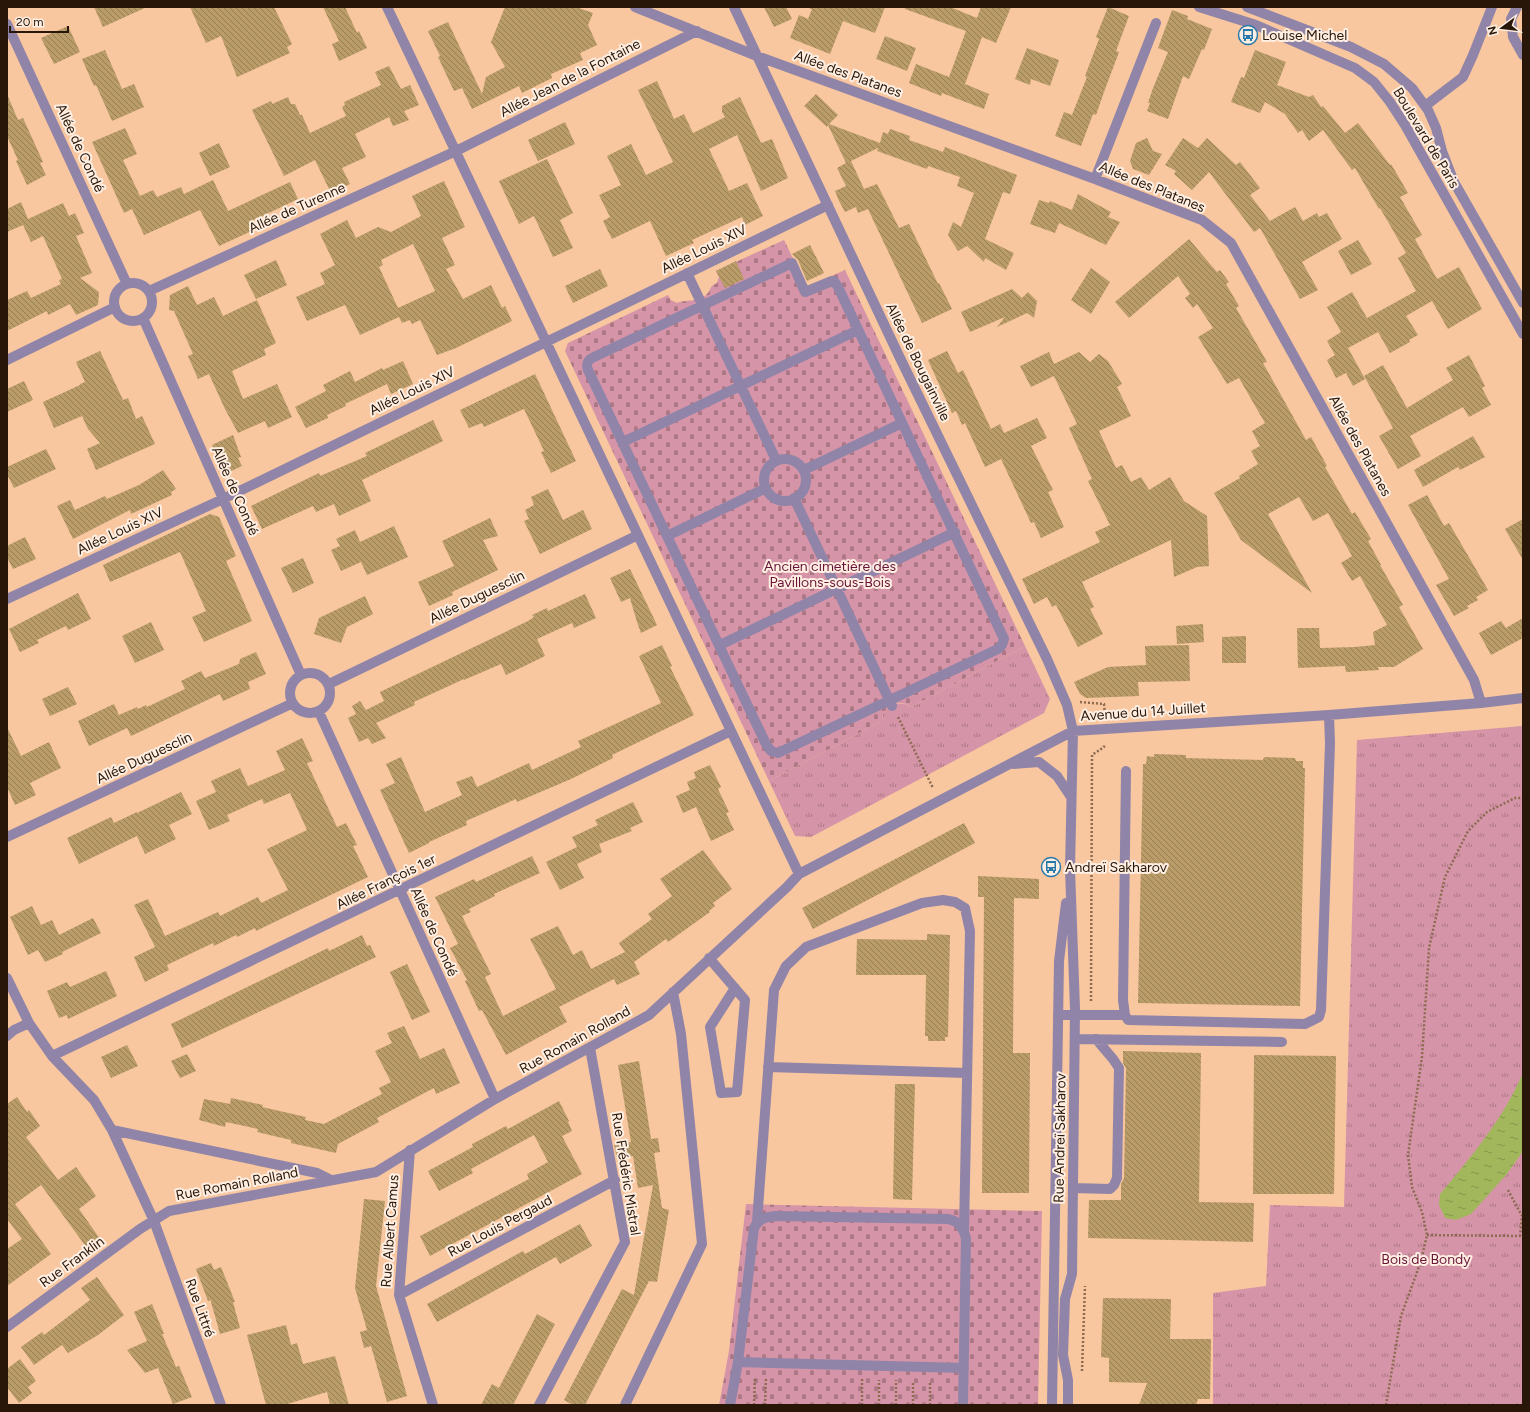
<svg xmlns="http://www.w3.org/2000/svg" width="1530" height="1412" font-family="Figtree,sans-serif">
<defs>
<pattern id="grass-tufts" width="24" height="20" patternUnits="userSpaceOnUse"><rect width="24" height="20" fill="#d594a7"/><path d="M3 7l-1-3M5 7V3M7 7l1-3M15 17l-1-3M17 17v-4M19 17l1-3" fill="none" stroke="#ad7886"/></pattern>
<pattern id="cemetery-stones" width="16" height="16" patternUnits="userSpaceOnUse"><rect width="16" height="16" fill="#d594a7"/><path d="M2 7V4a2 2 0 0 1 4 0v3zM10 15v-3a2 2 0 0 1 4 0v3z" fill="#ad7886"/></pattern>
<pattern id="water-ripples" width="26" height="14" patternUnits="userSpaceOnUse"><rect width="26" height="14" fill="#a2b75c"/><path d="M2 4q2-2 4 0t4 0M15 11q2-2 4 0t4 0" fill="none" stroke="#84944a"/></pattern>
<pattern id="building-back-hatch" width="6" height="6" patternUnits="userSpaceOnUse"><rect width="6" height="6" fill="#ba9c69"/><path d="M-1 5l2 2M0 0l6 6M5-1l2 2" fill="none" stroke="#977e54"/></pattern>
</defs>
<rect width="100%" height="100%" fill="#f8c69f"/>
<path fill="url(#grass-tufts)" d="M1025 646 1050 699 1044 713 811 837 795 836 769 781 882 721 883 713C890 704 901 700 911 707Z
M1523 726V1405H1213V1293L1266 1286 1270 1205 1344 1207 1357 740Z"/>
<path fill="url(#cemetery-stones)" d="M784 240 807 287 845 270 1025 646 911 707C901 699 890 704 883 713L882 721 769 781 565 351 568 343 668 295 671 300 677 303C686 299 698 303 707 294 712 289 708 287 717 283L719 277 716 271Z
M746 1204 1042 1211 1038 1405H719L729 1351Z"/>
<path fill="url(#water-ripples)" d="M1523 1073V1151L1507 1174 1471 1214 1456 1220 1445 1218 1439 1205 1440 1194C1472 1156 1503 1119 1523 1073Z"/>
<path fill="url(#building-back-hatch)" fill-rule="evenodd" d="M94 7H147L103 27Z
M190 7H274L292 44 287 47 290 53 237 77 221 36 206 43Z
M323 7H345L357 33 359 31 367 48 339 61 332 44 339 41Z
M505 7H576L593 13 588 25 597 45 580 53 583 60 551 74 552 78 522 93 519 86 472 109 462 88 454 91 438 57 440 56 428 31 448 22 482 94 486 77 505 67 491 42Z
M764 7H786L792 19 774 27Z
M810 7H885L875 33 843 21 830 54 790 38 799 15 808 19 812 9H810Z
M905 7H950L977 18 981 7H1011L996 43 982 37 965 84 989 94 984 109 942 93 941 96 909 83 916 64 949 77 966 31 905 9Z
M1108 7 1129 16 1116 51 1119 52 1104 92 1096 115 1093 114 1081 146 1055 136 1064 112 1072 115 1087 77 1085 76 1099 39 1096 37Z
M1172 10 1188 16 1187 19 1212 29 1204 50 1202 49 1189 79 1183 76 1168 119 1147 111 1150 103H1148L1153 88 1168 52 1158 48Z
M68 26 80 52 54 64 41 38Z
M885 36 916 48 907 71 876 59Z
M1027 48 1059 60 1050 86 1031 79 1030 85 1015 79Z
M105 50 122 89 134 84 144 107 112 121 96 85 94 86 82 59Z
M1255 50 1286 62 1277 85 1309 97 1313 95 1321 107 1323 106 1345 133 1358 123 1390 165 1391 164 1408 193 1400 197 1422 235 1415 239 1437 279 1459 267 1482 309 1448 329 1432 301 1406 316 1418 335 1409 340 1410 342 1390 353 1378 332 1348 348 1365 379 1353 386 1346 373 1336 378 1327 360 1335 355 1327 341 1341 332 1327 307 1352 292 1367 318 1416 291 1398 258 1406 253 1380 208 1379 209 1355 168 1352 170 1323 130 1309 141 1302 130 1298 133 1285 114 1265 102 1260 113 1231 102 1241 77 1244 78Z
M389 66 401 89 410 85 419 105 404 111 409 120 393 126 389 117 355 134 366 157 342 168 350 184 331 193 315 160 284 176 252 110 271 101 272 104 288 97 291 104H295L300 115H302L310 133 346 116 342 107 345 105 344 102 381 85 375 72Z
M657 81 674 119 684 114 693 133 725 117 722 112V106L740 97 761 143 772 139 788 178 761 191 737 135 709 149 729 191 747 183 763 216 745 225 742 217 692 240 694 243 666 256 650 221 612 239 603 221 610 217 599 195 621 185 607 156 631 144 646 175 673 162 638 90Z
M7 94 18 120 23 118 43 162 40 163 46 175 27 185 16 161 18 160 7 136Z
M816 94 838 115 829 124 880 143 883 132 888 134 890 129 910 136 909 140 943 152 945 147 1017 175 1010 194 1003 192 985 239 1014 253 1006 270 985 258 984 262 967 246 958 251 948 235 953 222 961 227 974 193 957 186 960 177 928 166 927 169 877 151 878 148 851 161 864 189 877 184 899 228 909 224 938 284 939 283 952 309 922 323 868 209 858 213 856 207 845 212 839 201 835 191 846 186 837 168 846 163 828 125 827 127 804 106Z
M565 122 575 144 538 161 528 140Z
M125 128 137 154 123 160 140 196 153 190 157 197 181 187 184 194 213 180 228 211 290 182 298 199 252 221 256 229 219 246 200 210 144 235 132 209 124 213 92 142Z
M1147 138 1153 151 1162 154 1149 175 1133 169 1130 161 1136 143Z
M1183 138 1198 148 1207 138 1236 165 1240 162 1260 188 1250 195 1270 221 1295 207 1303 221 1317 213 1319 217 1327 213 1342 239 1302 262 1318 290 1300 299 1260 228 1254 232 1209 172 1192 190 1174 174 1176 171 1165 165Z
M219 143 230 167 210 176 199 153Z
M547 159 573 213 560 220 573 248 553 257 534 216 519 224 499 181Z
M444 181 465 227 442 238 455 265 446 269 463 299 491 285 502 308 505 306 512 321 456 348 437 355 420 320 412 324 410 320 402 323 399 317 360 335 345 305 307 321 296 297 325 284 320 273 335 265 320 234 347 220 356 238 378 227 391 232 421 216 412 196ZM413 244 435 291 398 308 379 267 383 265 381 260Z
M1078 194 1111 212 1108 217 1120 222 1106 245 1059 223 1055 233 1030 224 1039 200 1049 203 1050 201 1072 210Z
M21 202 28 219 63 203 69 216 75 213 84 233 76 236 92 273 80 278 99 292 98 305 76 315 70 304 48 315 47 311 7 331V300L27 291 31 298 61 284 59 280 62 279 43 236 31 242 23 225 7 232V209Z
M1189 239 1210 264 1217 272 1220 270 1229 282 1226 284 1239 306 1236 308 1267 362 1263 363 1306 440 1311 437 1327 466 1325 467 1352 514 1355 512 1371 539 1368 541 1381 565H1380L1403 605 1399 607 1423 649 1394 667H1378L1379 670 1346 672 1345 666 1298 668 1297 628H1319L1320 648 1355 647 1375 645 1373 632 1387 625 1360 576 1352 581 1341 563 1352 556 1328 513 1313 521 1299 497 1268 514 1312 593 1241 540 1214 493 1240 478 1239 476 1258 464 1251 451 1260 446 1252 431 1265 423 1239 378 1227 384 1198 337 1213 328 1197 304 1193 308 1185 298 1190 294 1178 276 1129 318 1115 302Z
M1358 240 1372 264 1351 275 1338 251Z
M810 245 824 273 807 281 798 260 792 254Z
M276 260 287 285 256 299 244 275Z
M736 261 744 279 725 288 716 271Z
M1091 268 1110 282 1091 314 1071 300Z
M600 269 608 286 573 303 565 286Z
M188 286 197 305 214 297 223 316 257 300 276 343 264 349 266 355 232 371 243 399 277 384 292 417 268 428 265 421 238 433 225 409 209 374 198 379 188 356 193 354 174 311 169 310 170 295Z
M1012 289 1022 298 1028 292 1037 301 1034 318 1027 313 997 327 1005 317 970 332 961 312Z
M100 351 123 400 128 398 136 419 142 416 155 444 96 470 87 449 100 443 88 429 82 416 54 428 43 402 80 385V384L85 382 76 362Z
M947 351 958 373 963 370 991 429 1000 424 1004 433 1037 418 1047 438 1031 446 1053 490 1048 492 1064 527 1041 538 1034 522 1031 523 1001 459 985 467 965 423 962 425 956 411 952 413 928 360Z
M1049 352 1054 364 1079 352 1090 362 1099 354 1108 361 1122 384 1117 387 1131 416 1099 431 1116 468 1122 465 1131 482 1141 477 1149 490 1170 477 1184 501 1207 516 1209 566 1197 567 1174 577 1171 540 1082 582 1094 607 1090 609 1103 634 1078 647 1056 605 1052 607 1047 597 1034 604 1022 579 1100 542 1095 532 1110 525 1088 481 1092 479 1069 428 1077 424 1054 376 1031 387 1020 366Z
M1469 355 1485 386 1482 388 1491 405 1469 417 1463 407 1410 436 1421 456 1398 469 1379 436 1393 428 1364 376 1383 365 1407 408 1453 380 1446 368Z
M403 361 413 384 391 394 387 384 345 404 346 406 327 415 328 418 306 428 295 407 326 391 323 385 350 371 355 382 382 368 383 370Z
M535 374 576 461 551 473 541 452 544 451 524 409 484 427 482 423 469 428 460 410Z
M24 381 33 400 7 412V389Z
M433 420 443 441 362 480 371 501 339 516 334 504 316 512 313 506 262 529 251 506 319 473 320 476 367 456 365 453Z
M233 435 241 457 238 458 242 466 225 474 212 445Z
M1473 436 1485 457 1460 470 1458 467 1423 487 1414 470Z
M46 449 56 469 14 488 7 474V467Z
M163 470 176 489 171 492 172 495 131 514 130 510 73 539 57 506 70 500 75 510 105 496 107 499 139 485Z
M548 489 563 520 583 510 592 529 540 554 524 521 529 519 525 510 534 505 531 497Z
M1427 495 1444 526 1449 523 1488 590 1476 597 1478 600 1467 606 1469 608 1454 616 1436 585 1449 579 1408 505Z
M210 514 219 517 236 556 226 561 252 621 204 642 192 617 206 611 180 552 110 582 103 565Z
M490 518 498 536 483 540 498 570 452 592 453 595 429 606 418 582 454 566 442 541Z
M1523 519V560L1505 529Z
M394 526 408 557 367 575 361 562 341 571 331 550 340 546 336 539 355 530 360 542Z
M25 537 36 559 13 569 7 557V546Z
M303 558 314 583 293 593 281 568Z
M630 569 657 625 641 633 637 622 630 598 621 602 610 578Z
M78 593 91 619 68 630 66 626 37 640 39 643 20 652 9 629Z
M585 594 596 618 574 628 572 623 537 639 545 656 506 675 501 664 464 680V679L414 702 415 705 376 723 386 738 372 744 368 738 359 742 348 718 356 714 352 706 360 701 366 710 384 701 380 692 528 621 534 617 532 615 547 608 548 611Z
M365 596 373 614 347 627 341 643 314 634 319 618Z
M1523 618V638L1491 655 1479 633 1501 621 1506 628Z
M151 622 164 650 135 663 122 636Z
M1203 624 1204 642 1177 644 1176 626Z
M1246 636V663H1222V637Z
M662 645 672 666 670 667 694 715 612 755 613 758 571 779 517 802 516 799 466 821 467 825 429 842V843L409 853 380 790 395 783 386 764 401 757 425 812 462 795 456 782 472 776 477 787 529 763 532 770 581 747 578 741 661 703 639 656Z
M1189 645 1190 681 1138 682 1139 696 1086 698 1080 694 1074 682 1108 667 1146 665 1145 646Z
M256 652 266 674 248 682 250 689 223 701 220 694 131 736 127 728 89 746 78 721 114 704 119 715 137 707 138 709 146 705 147 707 185 689 181 681 201 671 205 678 239 664 240 659Z
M68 687 77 704 50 716 42 699Z
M7 727 21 756 49 742 61 768 30 783 36 795 15 805 7 787Z
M302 738 313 761 307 763 337 827 346 823 357 845 353 846 368 877 256 931 255 928 237 937 236 935 214 946 213 943 167 965 169 970 145 982 134 957 155 947 134 905 148 899 165 936 218 912 220 916 258 897 261 903 288 890 267 849 307 830 290 793 264 804 262 799 227 815 230 821 209 830 196 801 216 792 211 781 240 768 248 786 285 770 276 751Z
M1154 754 1186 755V758L1263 760 1264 757 1295 758 1296 761H1303V768H1305L1300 1006 1138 1003 1143 764H1146L1147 756 1154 757Z
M710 765 721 787 718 789 729 812 726 813 734 830 711 841 696 807 683 813 676 796 690 790 687 782 696 778 694 772Z
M181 792 192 814 169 825 176 839 145 854 137 836 79 864 67 838 111 817 114 823 137 812V813Z
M633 802 643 822 630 828 632 831 599 844 602 852 577 864 584 878 560 890 546 862 577 847 572 837 598 825 595 820Z
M964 823 975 843 813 929 802 908Z
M703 850 732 889 713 903 715 906 709 911 710 912 668 942 666 939 634 962 640 974 617 985 614 979 559 1007 567 1022 506 1055 482 1010 479 1011 465 981 467 980 450 948 458 944 435 897 474 879 476 882 532 856 540 873 494 894 495 896 469 909 471 912 462 916 491 974 485 977 503 1016 556 989 530 939 558 926 573 955 582 950 591 969 625 952 619 943 652 919 648 914 672 896 660 879Z
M978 876 1039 879V899L1014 898 1013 1053H1030L1029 1193H982L984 897H978Z
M32 906 41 925 52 920 59 935 93 918 101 933 62 952 63 954 45 962 38 950 28 955 10 917Z
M927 934 950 935 948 1037H945V1041H928V1036H925L926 975H856L857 939 927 940Z
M362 935 367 946 370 945 376 957 182 1048 171 1024 328 948 329 951Z
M407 964 430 1012 412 1020 390 972Z
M106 971 117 996 68 1019 67 1015 59 1018 47 991 67 982 70 987Z
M404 1026 420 1059 444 1048 460 1083 436 1094 434 1088 377 1118 379 1122 338 1144 336 1153 291 1143V1140L257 1132 258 1129 226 1122 225 1127 199 1120 204 1099 230 1104 231 1098 263 1105 262 1107 306 1117 305 1120 324 1124 382 1094 379 1088 391 1082 375 1051 392 1043 387 1033Z
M127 1045 138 1066 111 1078 101 1057Z
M1123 1051 1201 1053 1199 1202 1254 1203 1253 1242 1088 1238 1089 1200H1121V1184L1124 1178 1126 1068 1123 1063Z
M187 1054 196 1071 180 1078 171 1061Z
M1254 1055 1336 1056 1334 1194H1253Z
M639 1061 651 1139 658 1138 660 1152 654 1153 662 1208 669 1210 657 1282 649 1281 585 1405H573L564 1400 622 1289 634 1295 653 1185 638 1188 633 1156 617 1159 614 1145 631 1142 618 1065Z
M895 1084H915L912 1200 893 1199Z
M17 1097 27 1112 29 1110 40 1126 26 1137 58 1180 76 1167 96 1196 79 1209 100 1239 87 1248 41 1185 15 1204 51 1254 7 1286V1249L22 1239 7 1219V1104Z
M559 1101 569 1121 568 1122 572 1131 562 1136 582 1174 430 1256 420 1236 529 1179 527 1174 548 1162 534 1135 471 1169 473 1173 439 1191 428 1171 473 1147 472 1144 506 1126 508 1129Z
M364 1199 385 1201 376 1286 407 1396 387 1402 371 1346 364 1348 360 1332 367 1330 355 1288Z
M580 1224 592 1246 560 1264 556 1257 437 1322 427 1304 523 1251 525 1254Z
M211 1263 214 1270 221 1267 235 1302H233L240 1328 220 1334 211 1302V1300L208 1301 196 1269Z
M97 1277 124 1315 98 1335 68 1353 62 1345 34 1365 21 1347 42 1332 44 1335 90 1300 81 1288Z
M1103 1298 1171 1299 1170 1339H1211L1210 1399H1198L1196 1405H1139L1147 1383 1109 1382V1358L1101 1357Z
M152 1304 164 1334H162L176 1367 179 1366 192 1397 173 1404 158 1368 145 1373 127 1350 147 1341 134 1312Z
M537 1314 555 1324 513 1405H481L492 1384 499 1388Z
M286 1325 291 1345 297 1343 303 1364 335 1356 349 1405H330L327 1392 284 1405H266L247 1335Z
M20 1359 36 1381 28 1387 32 1393 19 1403 7 1387V1369Z"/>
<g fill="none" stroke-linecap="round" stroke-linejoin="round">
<path stroke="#8c6b51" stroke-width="2.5" stroke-dasharray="2 2" stroke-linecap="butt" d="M1080 702 1104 704 1105 715
M898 717 933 788
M1091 1001 1092 755 1104 747V744
M1508 1190 1522 1216 1520 1236
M1427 1235 1520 1236 1523 1238
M1082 1371 1085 1286
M754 1405 755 1377
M765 1405 766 1377
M862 1405V1379
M879 1405V1380
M896 1405V1380
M913 1405V1382
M930 1405V1381
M1386 1405 1401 1316 1421 1261 1427 1235 1422 1212 1412 1187 1408 1155 1422 1057 1429 948 1445 877 1468 831 1487 812 1515 798H1523"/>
<path stroke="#9084a8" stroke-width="10" d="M387 7 799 874
M635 7 757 56 1095 179 1202 220 1231 243 1474 680 1481 703
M734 7 900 358 1047 659 1067 705 1073 731 1070 869 1075 1009 1072 1274 1065 1299 1063 1355 1068 1380V1405
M1199 7 1256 25 1355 68 1374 82 1390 102 1405 125 1523 334
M1247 7 1351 47 1384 64 1412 88 1428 110 1436 128 1442 151 1454 182 1523 303
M1517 7 1511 19 1513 37 1523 55
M7 24 127 284
M1425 106 1463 77 1473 55 1492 7
M1095 179 1156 23
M792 263 805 292 832 281H834L838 287 1004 639 1002 645 998 649 778 753 771 751 766 744 588 370C586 364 587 361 592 358Z
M687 273 776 460
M114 302a19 19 0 1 1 38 0a19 19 0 1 1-38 0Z
M149 291 456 151 697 31
M143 318 301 675
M7 360 115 307
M623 442 858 330
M764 480a21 21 0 1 1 42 0a21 21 0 1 1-42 0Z
M804 470 902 423
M794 498 892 706
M667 536 766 488
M7 599 223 499 828 205
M720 645 955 532
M290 693a20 20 0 1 1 40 0a20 20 0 1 1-40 0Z
M329 684 638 535
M319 712 495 1099
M1014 764 1039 762 1057 776 1071 797
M1126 771 1123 1000 1125 1015 1128 1020 1305 1024 1319 1017 1321 1010 1330 743 1329 715
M7 837 293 703
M709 958 745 1000 737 1092 721 1093 710 1027 735 988
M7 978 29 1023 52 1056 94 1100 112 1130 154 1221 221 1405
M1058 1015H1125
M7 1036 14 1030 29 1023
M1075 1039 1282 1042
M52 1056 731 731
M768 1067 967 1073
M112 1130 317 1173 331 1180
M410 1150 399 1295 433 1405
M1073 1188 1110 1189 1114 1185 1117 1178 1119 1068 1113 1059 1096 1039
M757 1222 774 990 786 966 806 947 922 903 943 900 955 902 965 908 970 931 964 1231
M399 1295 615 1180
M7 1327 140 1229 169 1211 376 1172 495 1099 649 1015 787 887 799 874 1073 731 1329 715 1481 703 1523 698
M738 1362 964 1368
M539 1405 625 1242 590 1048
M625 1405 702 1244 681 1034 673 992
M730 1405 738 1362 754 1228C759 1218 766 1217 776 1216L948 1219C959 1221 963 1228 966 1238L963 1405
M1052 1405 1059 961 1066 903"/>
</g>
<defs>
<symbol id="bus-ring" viewBox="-11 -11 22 22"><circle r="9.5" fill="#ffefe3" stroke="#2979aa" stroke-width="1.5"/><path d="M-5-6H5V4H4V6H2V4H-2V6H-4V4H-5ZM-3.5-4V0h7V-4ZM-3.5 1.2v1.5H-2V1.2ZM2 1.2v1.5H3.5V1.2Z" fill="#2979aa"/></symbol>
</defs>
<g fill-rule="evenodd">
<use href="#bus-ring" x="1237" y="24" width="22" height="22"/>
<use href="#bus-ring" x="1040" y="856" width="22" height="22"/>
</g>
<g text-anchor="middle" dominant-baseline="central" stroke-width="4" stroke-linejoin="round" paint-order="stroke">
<g font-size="14" fill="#281708" stroke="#ffefe3" text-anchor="start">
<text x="1262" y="35">Louise Michel</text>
<text x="1065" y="867">Andreï Sakharov</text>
</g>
<g font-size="14" fill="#281708" stroke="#ffefe3">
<text transform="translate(848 74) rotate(20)">Allée des Platanes</text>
<text transform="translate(570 78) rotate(-27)">Allée Jean de la Fontaine</text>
<text transform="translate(1426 138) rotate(59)">Boulevard de Paris</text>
<text transform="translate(80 148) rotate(65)">Allée de Condé</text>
<text transform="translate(1152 187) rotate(22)">Allée des Platanes</text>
<text transform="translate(297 208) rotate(-24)">Allée de Turenne</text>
<text transform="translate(704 249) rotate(-26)">Allée Louis XIV</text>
<text transform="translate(918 362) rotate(64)">Allée de Bougainville</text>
<text transform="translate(412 391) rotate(-26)">Allée Louis XIV</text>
<text transform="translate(1360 446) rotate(61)">Allée des Platanes</text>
<text transform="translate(235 491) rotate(66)">Allée de Condé</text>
<text transform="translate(120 531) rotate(-25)">Allée Louis XIV</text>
<text transform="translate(477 597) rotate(-26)">Allée Duguesclin</text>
<text transform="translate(1143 712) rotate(-4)">Avenue du 14 Juillet</text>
<text transform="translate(144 758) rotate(-25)">Allée Duguesclin</text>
<text transform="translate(386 882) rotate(-26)">Allée François 1er</text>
<text transform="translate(434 932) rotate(66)">Allée de Condé</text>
<text transform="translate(575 1040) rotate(-29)">Rue Romain Rolland</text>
<text transform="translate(1060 1138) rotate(-89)">Rue Andreï Sakharov</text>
<text transform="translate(626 1174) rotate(81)">Rue Frédéric Mistral</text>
<text transform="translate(237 1184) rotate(-11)">Rue Romain Rolland</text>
<text transform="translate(500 1226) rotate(-28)">Rue Louis Pergaud</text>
<text transform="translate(390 1231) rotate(-86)">Rue Albert Camus</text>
<text transform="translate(72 1262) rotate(-36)">Rue Franklin</text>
<text transform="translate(200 1308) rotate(70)">Rue Littré</text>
</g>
<g font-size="14" fill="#681438" stroke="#ffefe3">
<text x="830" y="566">Ancien cimetière des<tspan x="830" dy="16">Pavillons-sous-Bois</tspan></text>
<text x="1426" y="1259">Bois de Bondy</text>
</g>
</g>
<rect width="1530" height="1412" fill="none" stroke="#281708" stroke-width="16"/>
<g transform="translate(1502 28) rotate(255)" stroke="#ffefe3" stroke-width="3" paint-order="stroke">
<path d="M0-3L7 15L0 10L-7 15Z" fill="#281708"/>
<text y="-6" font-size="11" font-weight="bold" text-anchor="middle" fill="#281708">N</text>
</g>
<path d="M10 26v6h58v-6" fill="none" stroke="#281708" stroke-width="2"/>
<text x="16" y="26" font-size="12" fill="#281708" stroke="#ffefe3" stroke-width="3" paint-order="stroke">20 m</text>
</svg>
